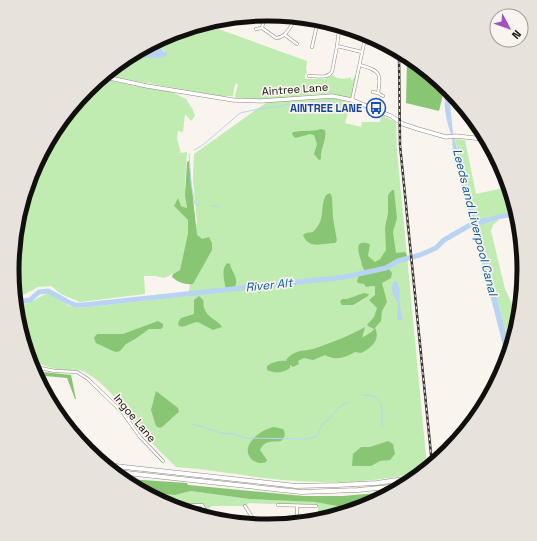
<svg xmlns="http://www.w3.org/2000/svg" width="537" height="541" font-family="'Space Grotesk',sans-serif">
<rect width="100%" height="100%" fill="#f9f4ed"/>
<path fill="#c0ebb1" d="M210 26 307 61 306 70 307 72 305 75V79H325L332 75C336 79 346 80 351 77V80L352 81 354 77H356L351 98 349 99C325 88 298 98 273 99 261 100 248 100 236 99L235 96 238 84 236 83 234 88 233 96H220L107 76 138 55C148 58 157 57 167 56V54L159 46H152L171 33Z
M102 79 131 85 170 91 186 99 193 110 195 116 191 121 185 114 183 132 178 131 177 139 181 153 187 152 185 185 187 208 181 206H174L188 220V233L180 270 164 278 156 276H144L145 294 80 302 61 294 51 286 38 287 25 294 17 297 12 270 24 212 53 140 87 89Z
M334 98 351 103 345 123 361 127 362 122H380L381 115 396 122 397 151 427 467C414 476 405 475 389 478 349 484 305 483 264 478 234 474 205 469 176 467 164 455 151 443 140 430 124 410 110 387 88 374 78 367 72 371 62 370 50 368 40 365 30 359L19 305C31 304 38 297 48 293L69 306 80 308 188 296 190 284 194 238 197 221 193 180 194 154 267 102 305 99Z
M455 139 465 140 476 194 508 187 514 213H508L481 225 500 219 493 225 491 231 505 289 512 304 519 303 510 347Z
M191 491 249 499 319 502 349 508 361 504H372L366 508 318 517V506L249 503 245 506H212L205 511 201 505 168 506 148 493 175 495Z"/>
<path fill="#89c674" d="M407 60 445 86 439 111 406 103Z
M321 129 325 130C327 140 320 149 321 159L319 160 314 154 317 144 314 135 309 134 307 135 295 138 292 134 293 132C303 130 312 132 321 129Z
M189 161 197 235 202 239 209 237 212 243V250L193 284C184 285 178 282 172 277L173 274 180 270 188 233V220L174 206 178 198 181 206 187 208 185 195 187 162Z
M392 190H394L397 218 393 232 396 253 405 252 408 257 396 261 385 267 365 271C362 267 362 263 360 258 358 249 355 239 370 244L368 256 375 262 380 259 386 250 385 228 388 213V195Z
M330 193 332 197 333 218 337 241 335 243C323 243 309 250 303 235L306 233 313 232C327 218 319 208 326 195Z
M227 263 230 264C232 273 240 279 234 288L226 289C224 281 221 269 227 263Z
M389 269 392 273 391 278 382 283 387 302 382 311 381 321 375 328C381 340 371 348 361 353L355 352C345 358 335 361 325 355L313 360 304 358 298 361 299 364 293 367 290 365V368C283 373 275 374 267 370V366C272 362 280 360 287 361L286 360C296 348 304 352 316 348 333 342 349 336 365 327L362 338C365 335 372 333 374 329L368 326 367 325 374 317 377 308 369 300 375 295V286H371L366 287 364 284 358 283 357 281 359 275Z
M364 293 369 294 368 296 353 305H342L340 302 342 299H347Z
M199 296 203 300C204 304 203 307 205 310 208 318 218 320 222 327L213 330 198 322C191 322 186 328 179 326L178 323 181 318 194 314V300Z
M158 321 163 324V327L161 329H149L135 339 126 344 120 351 117 352 113 351 96 343 94 338 96 335 98 334H123Z
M36 369 43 372 71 375 76 399H75L67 378 45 376 39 380Z
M156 391 178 408 179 412C173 416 165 426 160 428L156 426 151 410Z
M274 427 283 429C286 433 285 438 281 441 271 442 265 440 260 450L267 460 266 462C257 466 246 458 248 448 251 437 264 429 274 427Z
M388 441 393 444 395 454 390 460 380 461 371 466H352L353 454 361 447H370Z
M128 479 187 483 188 485 304 496H343L389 492 372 504H361L349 508 315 502 249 499 191 491 175 495 148 493Z"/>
<path fill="#b8d4f2" d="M152 46H159L164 52H167V56L157 58 143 57 138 55 137 57 136 56Z
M447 87 451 91 450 103 453 133 510 347 507 361 453 150C452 145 453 139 451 134 446 119 442 104 447 87Z
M508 213H514V217L500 219 481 225 479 221 496 215Z
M394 281H397L400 291 399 298 402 320 401 321 397 319 398 303C394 296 389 289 394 281Z"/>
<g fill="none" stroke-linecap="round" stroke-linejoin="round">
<path stroke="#b8d4f2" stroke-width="1" d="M194 150 203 145 240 113 258 109 282 106 288 104 297 106 304 103 326 101 341 104 348 107
M189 154 191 184 195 204 199 205
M212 206H219L222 209
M363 395C386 395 382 410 382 427
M193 424 216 431 220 433 233 434 245 438 308 439 317 436 323 423 328 420 338 408 348 402"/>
<path stroke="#b8d4f2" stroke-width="5" d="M18 302 30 300 39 292 48 291 68 302 75 305H83L345 277 386 268 398 261 420 255 436 248 444 240 470 225 486 220"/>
<defs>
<path id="minor" d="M232 21 238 23
M335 27 339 30 337 46 362 52
M262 28 265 15
M256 29 262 28 276 38C287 37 289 27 296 19
M285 35 297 44
M365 42 386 47
M312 47 316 29 319 24
M360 65C379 70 382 73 378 93L373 92
M309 76C317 76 327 79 332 72L337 46
M378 93 383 96
M352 100 366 34
M30 363 40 368 55 371 77 372 88 379 123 413 140 437 163 461
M278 505 316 506
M168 506 202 505 208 515
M245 506 257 525
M297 506V521
M248 523 254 520"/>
<path id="major" d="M105 77 147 86 233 100 261 101 332 96 352 100 391 116 403 124 418 129 446 137 456 136 483 139
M29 186 38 162"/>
<path id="highway" d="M101 461 111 463
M106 465 296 486 338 485 377 483 411 478
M117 472 301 492 358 490 399 486"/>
</defs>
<use href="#minor" stroke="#8d8982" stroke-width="3.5"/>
<use href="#major" stroke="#8d8982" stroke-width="4.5"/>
<use href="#highway" stroke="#8d8982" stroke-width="5"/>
<use href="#minor" stroke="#fff" stroke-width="2.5"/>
<use href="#major" stroke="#fff" stroke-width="3.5"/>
<use href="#highway" stroke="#fff" stroke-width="4"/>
<defs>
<path id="rail" d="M399 55 400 145 432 464"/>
</defs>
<use href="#rail" stroke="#363431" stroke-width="2.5"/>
<use href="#rail" stroke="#f9f4ed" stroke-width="1" stroke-dasharray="3" stroke-linecap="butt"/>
</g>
<defs>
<symbol id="bus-ring" viewBox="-11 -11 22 22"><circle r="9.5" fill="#f9f4ed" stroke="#1a4fb4" stroke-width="1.5"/><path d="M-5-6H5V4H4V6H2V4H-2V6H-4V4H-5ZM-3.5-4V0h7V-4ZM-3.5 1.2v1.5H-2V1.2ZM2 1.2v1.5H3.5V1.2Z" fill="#1a4fb4"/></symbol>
</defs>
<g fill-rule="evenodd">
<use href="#bus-ring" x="365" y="97" width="22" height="22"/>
</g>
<g text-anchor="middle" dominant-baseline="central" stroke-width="3.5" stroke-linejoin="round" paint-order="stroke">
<g font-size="11" fill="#12100e" stroke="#f9f4ed">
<text transform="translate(295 89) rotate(-4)">Aintree Lane</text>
<text transform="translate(135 418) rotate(50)">Ingoe Lane</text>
</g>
<g font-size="11" font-weight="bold" fill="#164399" stroke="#f9f4ed" text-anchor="end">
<text x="362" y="108">AINTREE LANE</text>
</g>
<g font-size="12" font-style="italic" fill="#055799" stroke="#f9f4ed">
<text transform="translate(475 222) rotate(76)">Leeds and Liverpool Canal</text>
<text transform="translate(269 285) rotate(-6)">River Alt</text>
</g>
</g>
<path d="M0 0H537V541H0ZM19 270a249 249 0 1 1 498 0a249 249 0 1 1-498 0Z" fill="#e7e2db" fill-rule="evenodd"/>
<path fill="none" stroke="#12100e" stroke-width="5" d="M19 270a249 249 0 1 1 498 0a249 249 0 1 1-498 0Z"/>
<g transform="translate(509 28) rotate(131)"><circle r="19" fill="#f9f4ed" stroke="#9d9994"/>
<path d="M0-3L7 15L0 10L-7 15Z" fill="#a352c1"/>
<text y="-6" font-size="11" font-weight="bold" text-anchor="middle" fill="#12100e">N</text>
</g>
</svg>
